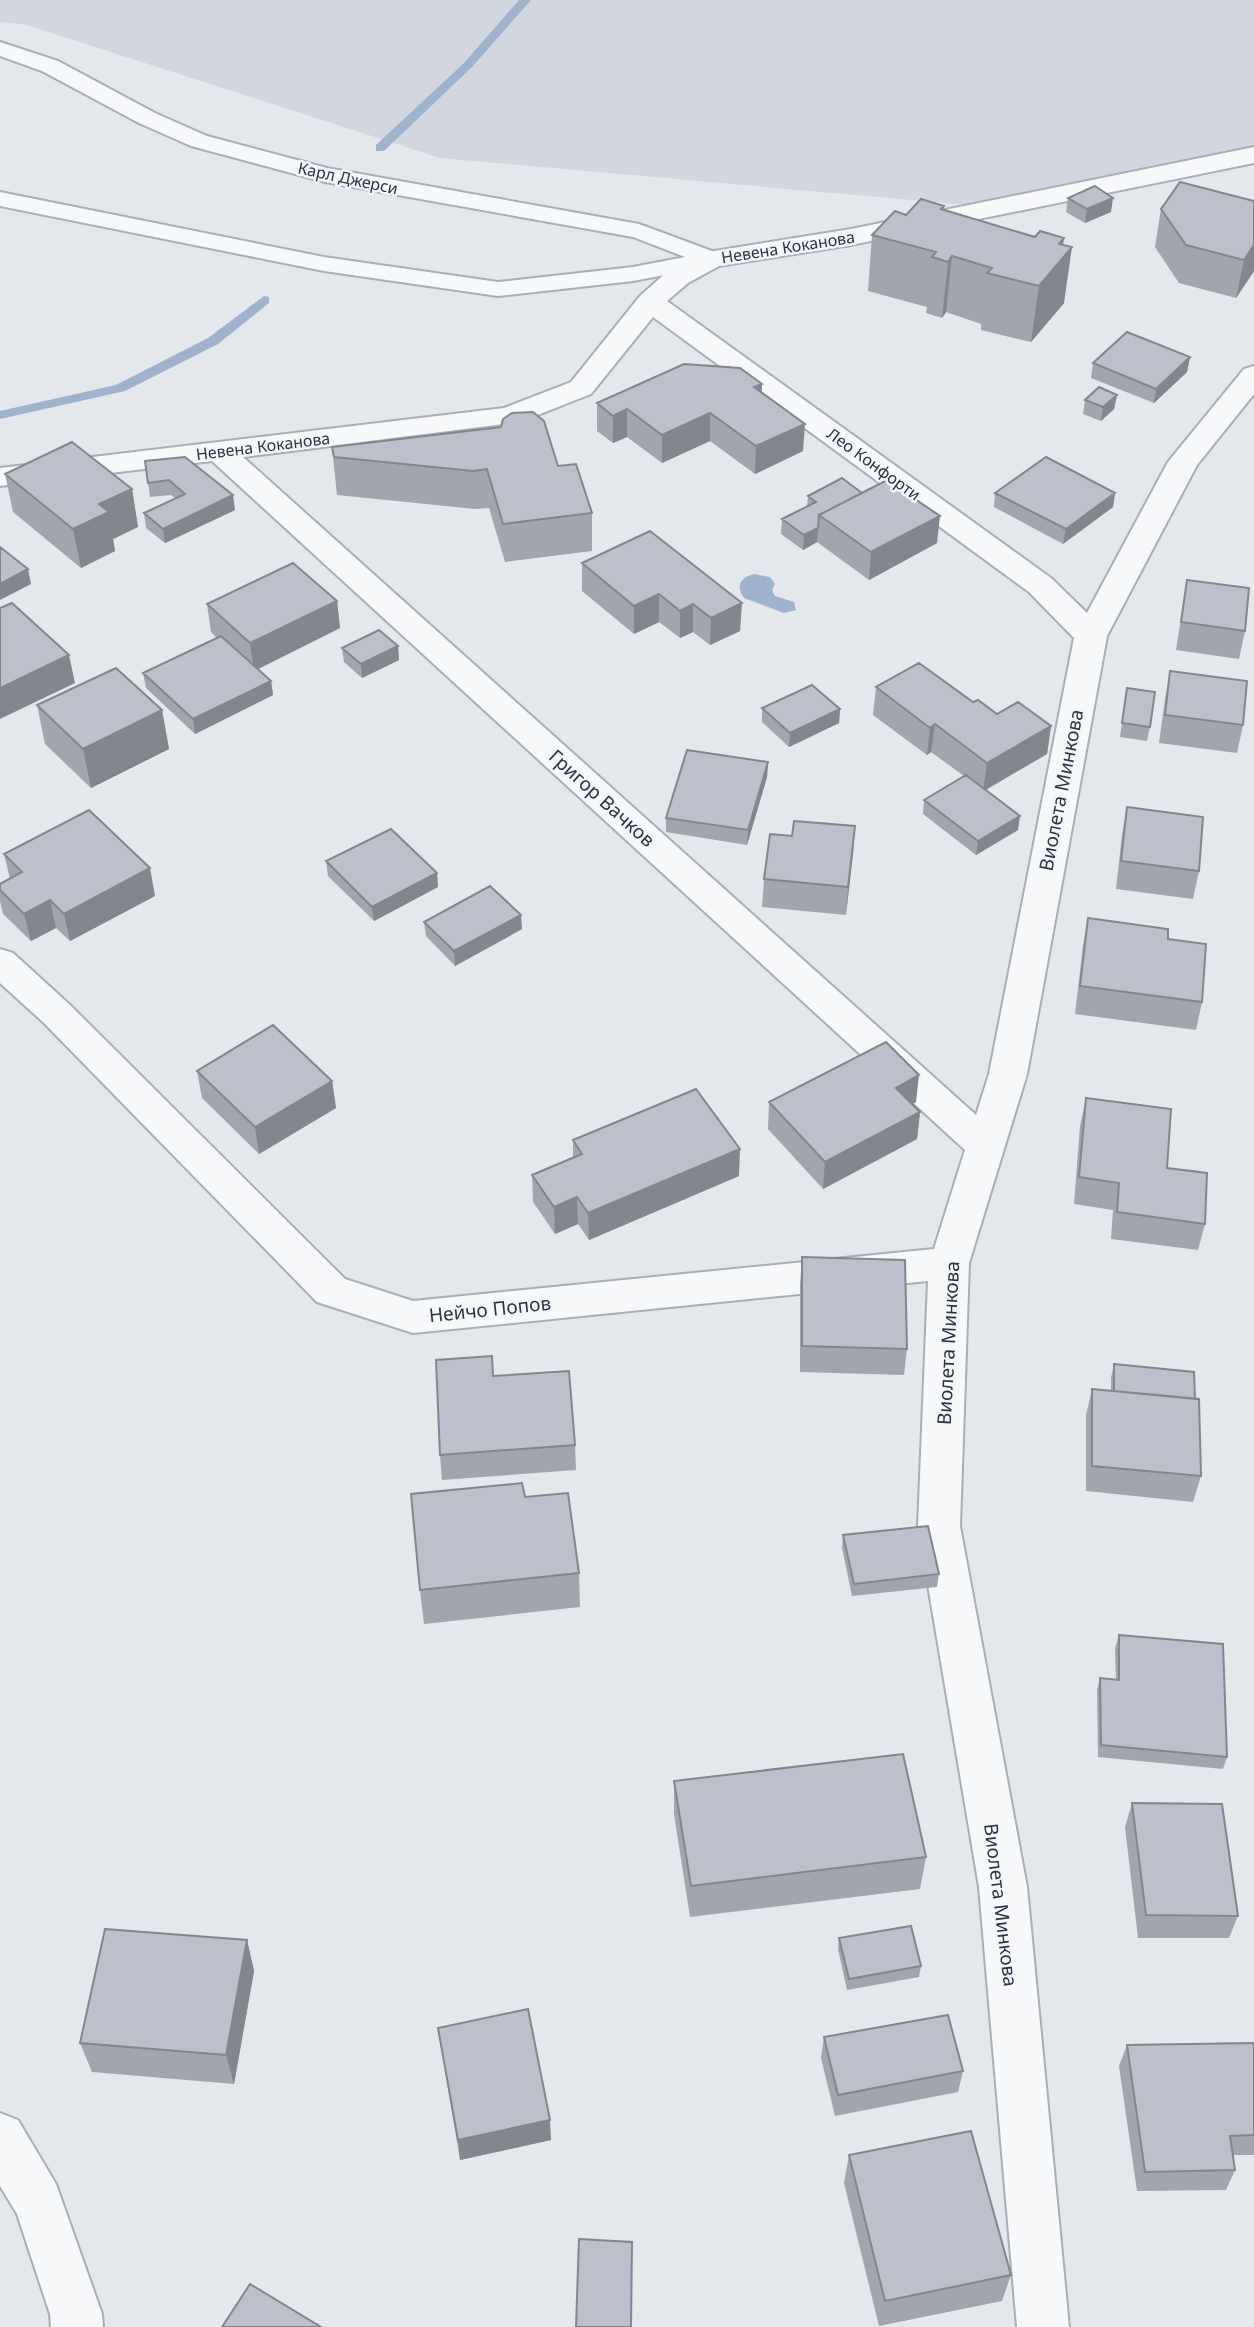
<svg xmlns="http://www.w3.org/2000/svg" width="1254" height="2327" font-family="'Noto Sans',sans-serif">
<rect width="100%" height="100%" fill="#e4e7ec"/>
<path fill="#d2d6de" d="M0 0H1254V154L991 207 440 158 27 25 0 22Z"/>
<path fill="#9fb4cc" d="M754 574 770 577 775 584 772 590 775 596 794 602 796 610 784 613 744 598C735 586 741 577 754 574Z"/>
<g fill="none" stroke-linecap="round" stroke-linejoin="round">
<path fill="#9fb4cc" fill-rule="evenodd" d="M519 0H531L472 67 384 151H376V145L464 63Z
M264 296 269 297V303L218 344 125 391 0 419V411L116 385 208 338Z"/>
<defs>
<path id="service" d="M0 42 58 61 155 113 207 136 327 168 639 224 720 254 724 259 720 264 712 266 633 281 498 296 324 271 0 206V192L324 257 498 282 633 267 685 257 633 237 325 182 191 146 139 123 42 71 0 56Z"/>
<path id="minor" d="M1254 147V163L851 245 719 266 688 283 667 301 1051 578 1087 613 1168 462 1244 369 1254 366V394L1197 465 1107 636 1027 1074 969 1263 960 1526 1027 1887 1069 2327H1017L979 1887 918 1526 928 1281 413 1333 317 1302 44 1023 0 983V949L13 953 70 1005 345 1279 413 1301 934 1249 965 1150 212 461 0 486V468L504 408 571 382 640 296 668 271 702 253 851 229ZM653 317 1029 592 1074 638 989 1074 976 1115 243 457 520 422 591 394Z
M0 2113 18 2120 56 2184 102 2314 103 2327H51L50 2314 17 2214 0 2186Z"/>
</defs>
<use href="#service" stroke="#a9aeb7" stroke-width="4"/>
<use href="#minor" stroke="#a9aeb7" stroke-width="4"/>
<use href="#service" fill="#f7f8fa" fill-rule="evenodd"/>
<use href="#minor" fill="#f7f8fa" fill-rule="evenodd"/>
</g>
<path fill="#a1a5ae" d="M1180 182 1254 271 1236 298 1179 283 1155 247 1161 209Z
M1068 198 1111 212 1085 223 1066 212Z
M944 206V210L1063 245 1064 303 1031 342 981 330V324L946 312 942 318 926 313 927 307 868 291 872 235 906 215Z
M1190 357 1187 372 1154 403 1091 378 1093 363Z
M761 393 803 451 755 474 710 441 662 463 627 437 613 443 597 431V403Z
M1117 395 1114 409 1101 421 1083 414 1085 400Z
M332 447 558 466 592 513V551L505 562 489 508 475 509 337 495Z
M145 461 235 510 165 543 146 528 144 513 175 498 171 495 150 497Z
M5 474 132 489 138 527 113 539 115 551 81 568 13 512Z
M995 493H1115L1113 507 1063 544 994 507Z
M808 496 937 543 869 580 817 542 803 550 781 534 782 519 807 506Z
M650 531 740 631 710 645 693 632 680 638 659 622 634 634 582 591V563Z
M1187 580 1245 631 1239 659 1176 650Z
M337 601 340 628 258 669 271 681 273 695 195 734 146 688 143 673 217 638 211 632 207 604Z
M398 646 399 660 362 678 344 662 342 648Z
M1170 671 1243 725 1237 753 1159 743 1165 699Z
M876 687 973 702 997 714 1051 726 1047 754 986 790 1018 830 976 855 923 814 924 800 964 776 931 752 927 755 873 715Z
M1127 688 1150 727 1147 741 1120 737Z
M37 705 162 710 169 749 91 788 45 744Z
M762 708 840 709 839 723 789 747 762 722Z
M768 762 767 777 747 845 666 832V818Z
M1127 807 1199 871 1193 899 1116 889 1122 835Z
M855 826 846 915 762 907 764 879Z
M4 854 155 896 70 941 56 928 31 941 3 914 0 901V884L10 879Z
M326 861 437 873 438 887 374 921 328 876Z
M1088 918 1168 939 1202 1002 1196 1030 1075 1014 1083 946Z
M424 922 522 929 455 966 426 936Z
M197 1071 332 1081 336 1108 259 1154 202 1098Z
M1086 1098 1167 1168 1205 1224 1198 1250 1111 1239 1113 1210 1074 1204 1080 1126Z
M769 1102H916L912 1104 920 1112 917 1139 823 1189 768 1129Z
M573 1140 739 1176 589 1240 578 1224 555 1234 533 1202 532 1175 573 1157Z
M802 1257 907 1349 904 1375 800 1372V1284Z
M1114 1364 1195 1399 1201 1476 1193 1502 1086 1491V1415L1092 1389 1111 1391V1378Z
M493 1376 575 1445 576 1470 442 1480 440 1455Z
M525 1497 579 1573 580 1607 424 1624 420 1590Z
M843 1535 939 1574 937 1587 852 1596 842 1548Z
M1119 1635 1227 1757 1223 1769 1098 1757 1097 1690 1100 1678 1116 1680 1115 1648Z
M674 1781 926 1857 920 1889 690 1917 674 1814Z
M1132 1803 1238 1916 1229 1938H1138L1125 1827Z
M839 1938 921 1966 919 1977 847 1990 838 1949Z
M247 1940 254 1971 234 2084 92 2072 80 2043Z
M438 2028 551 2140 460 2160Z
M824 2037 963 2071 958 2092 835 2116 821 2058Z
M1254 2043V2155H1233L1235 2170 1226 2190 1137 2191 1119 2066 1127 2045Z
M849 2155 1011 2275 1002 2301 879 2326 844 2183Z"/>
<path fill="#83868d" d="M1113 198 1111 212 1085 223 1087 209Z
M1064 238 1061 260 1072 247 1064 303 1031 342 1039 286 1059 244Z
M1254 245V271L1236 298 1244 260Z
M952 256 946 312 942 318 948 262Z
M1190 357 1187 372 1154 403 1156 389Z
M762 384 761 411 754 387Z
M1117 395 1114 409 1101 421 1103 407Z
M627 409V437L613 443V416Z
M710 413V441L662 463V435Z
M805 424 803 451 755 474 756 446Z
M132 489 138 527 113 539 115 551 81 568 73 529 99 504Z
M1115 493 1113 507 1063 544 1066 529Z
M233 495 235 510 165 543 163 529Z
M940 516 937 543 869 580 871 552Z
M818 528 817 542 803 550 804 535Z
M28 569 31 584 0 600V584Z
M659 594V622L634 634V606Z
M337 601 340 628 254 671 250 643Z
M742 603 740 631 710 645 711 618Z
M693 604V632L680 638V611Z
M398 646 399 660 362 678 361 664Z
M69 655 75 683 0 719V688Z
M271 681 273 695 195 734 193 719Z
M840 709 839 723 789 747 790 733Z
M162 710 169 749 91 788 83 749Z
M935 724 931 752 927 755 930 728Z
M1051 726 1047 754 983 791 987 763Z
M768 762 767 777 747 845 748 830Z
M1020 816 1018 830 976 855 978 841Z
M855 826 853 854 846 915 848 887Z
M150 868 155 896 70 941 64 914Z
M437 873 438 887 374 921 372 907Z
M50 900 56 928 31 941 24 914Z
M521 915 522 929 455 966 454 951Z
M919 1075 916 1102 892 1115 896 1088Z
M332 1081 336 1108 259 1154 255 1127Z
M920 1112 917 1139 823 1189 825 1162Z
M740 1149 739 1176 589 1240 588 1213Z
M577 1197 578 1224 555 1234 554 1207Z
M247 1940 254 1971 234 2084 226 2055Z
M550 2120 551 2140 460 2160 458 2140Z"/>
<path fill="#bbc0ca" stroke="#83868d" stroke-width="2" d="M1180 182 1254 201V245L1244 260 1186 245 1161 209Z
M1095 186 1113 198 1087 209 1068 198Z
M921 199 944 206 941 209 1035 237 1040 231 1064 238 1059 244 1072 247 1039 286 987 273 992 268 952 256 948 262 932 257 936 252 872 235 895 211 906 215Z
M1127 332 1190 357 1156 389 1093 363Z
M684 364 740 368 762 384 754 387 805 424 756 446 710 413 662 435 627 409 613 416 597 403Z
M1099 387 1117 395 1103 407 1085 400Z
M533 412 544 421 558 466 576 464 592 513 503 524 487 469 473 471 334 457 332 447 501 427 503 419 512 413Z
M72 442 132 489 99 504 109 512 73 529 5 474Z
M185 457 233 495 163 529 144 513 185 494 169 480 148 483 145 461Z
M1046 457 1115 493 1066 529 995 493Z
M842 478 862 493 819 515 818 528 804 535 782 519 816 502 808 496Z
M887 480 940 516 871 552 819 515Z
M650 531 742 603 711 618 693 604 680 611 659 594 634 606 582 563Z
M0 547 28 569 0 584Z
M293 563 337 601 250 643 207 604Z
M1187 580 1249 588 1245 631 1181 622Z
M12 603 69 655 0 688V608Z
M379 630 398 646 361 664 342 648Z
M221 636 271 681 193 719 143 673Z
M919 663 973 702 978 700 997 714 1018 702 1051 726 987 763 935 724 930 728 876 687Z
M116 668 162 710 83 749 37 705Z
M1170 671 1247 681 1243 725 1165 715Z
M812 685 840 709 790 733 762 708Z
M1127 688 1155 692 1150 727 1122 723Z
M687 750 768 762 748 830 666 818Z
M966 775 1020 816 978 841 924 800Z
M1127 807 1203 817 1199 871 1121 861Z
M89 810 150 868 64 914 50 900 24 914 0 890V884L22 872 4 854Z
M794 821 855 826 848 887 764 879 770 834 792 836Z
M391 829 437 873 372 907 326 861Z
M490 886 521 915 454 951 424 922Z
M1088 918 1168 929V939L1206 944 1202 1002 1080 986Z
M273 1025 332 1081 255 1127 197 1071Z
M886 1042 919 1075 896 1088 920 1112 825 1162 769 1102Z
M696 1089 740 1149 588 1213 577 1197 554 1207 532 1175 582 1154 573 1140Z
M1086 1098 1171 1109 1167 1168 1207 1173 1205 1224 1117 1212 1119 1183 1079 1177Z
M802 1257 905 1260 907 1349 802 1346Z
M492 1356 493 1376 569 1371 575 1445 440 1455 436 1360Z
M1114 1364 1194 1372 1195 1399 1114 1391Z
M1092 1389 1199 1399 1201 1476 1092 1466Z
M522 1483 525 1497 568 1493 579 1573 420 1590 411 1494Z
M928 1526 939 1574 854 1584 843 1535Z
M1119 1635 1223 1644 1227 1757 1101 1745 1100 1678 1119 1680Z
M903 1754 926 1857 691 1886 674 1781Z
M1132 1803 1222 1804 1238 1916 1146 1915Z
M911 1926 921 1966 849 1979 839 1938Z
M105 1929 247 1940 226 2055 80 2043Z
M528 2009 550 2120 458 2140 438 2028Z
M948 2015 963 2071 838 2095 824 2037Z
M1254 2043V2135L1230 2136 1235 2170 1145 2172 1127 2045Z
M971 2131 1011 2275 885 2301 849 2155Z
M579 2239 632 2242 631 2327H576Z
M250 2284 321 2327H222Z"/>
<g text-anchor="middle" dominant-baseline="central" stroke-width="5" stroke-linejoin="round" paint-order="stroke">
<g font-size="16" fill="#2b3445" stroke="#f4f6f9">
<text transform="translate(348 178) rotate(12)">Карл Джерси</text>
<text transform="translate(788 247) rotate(-9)">Невена Коканова</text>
<text transform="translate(263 446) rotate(-7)">Невена Коканова</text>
<text transform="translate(874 464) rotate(36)">Лео Конфорти</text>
</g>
<g font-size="19" fill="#2b3445" stroke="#f4f6f9">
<text transform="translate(1061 790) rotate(-79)">Виолета Минкова</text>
<text transform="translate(602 798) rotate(42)">Григор Вачков</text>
<text transform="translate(490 1309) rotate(-6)">Нейчо Попов</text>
<text transform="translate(948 1343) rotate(-87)">Виолета Минкова</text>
<text transform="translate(1001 1905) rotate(83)">Виолета Минкова</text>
</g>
</g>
</svg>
